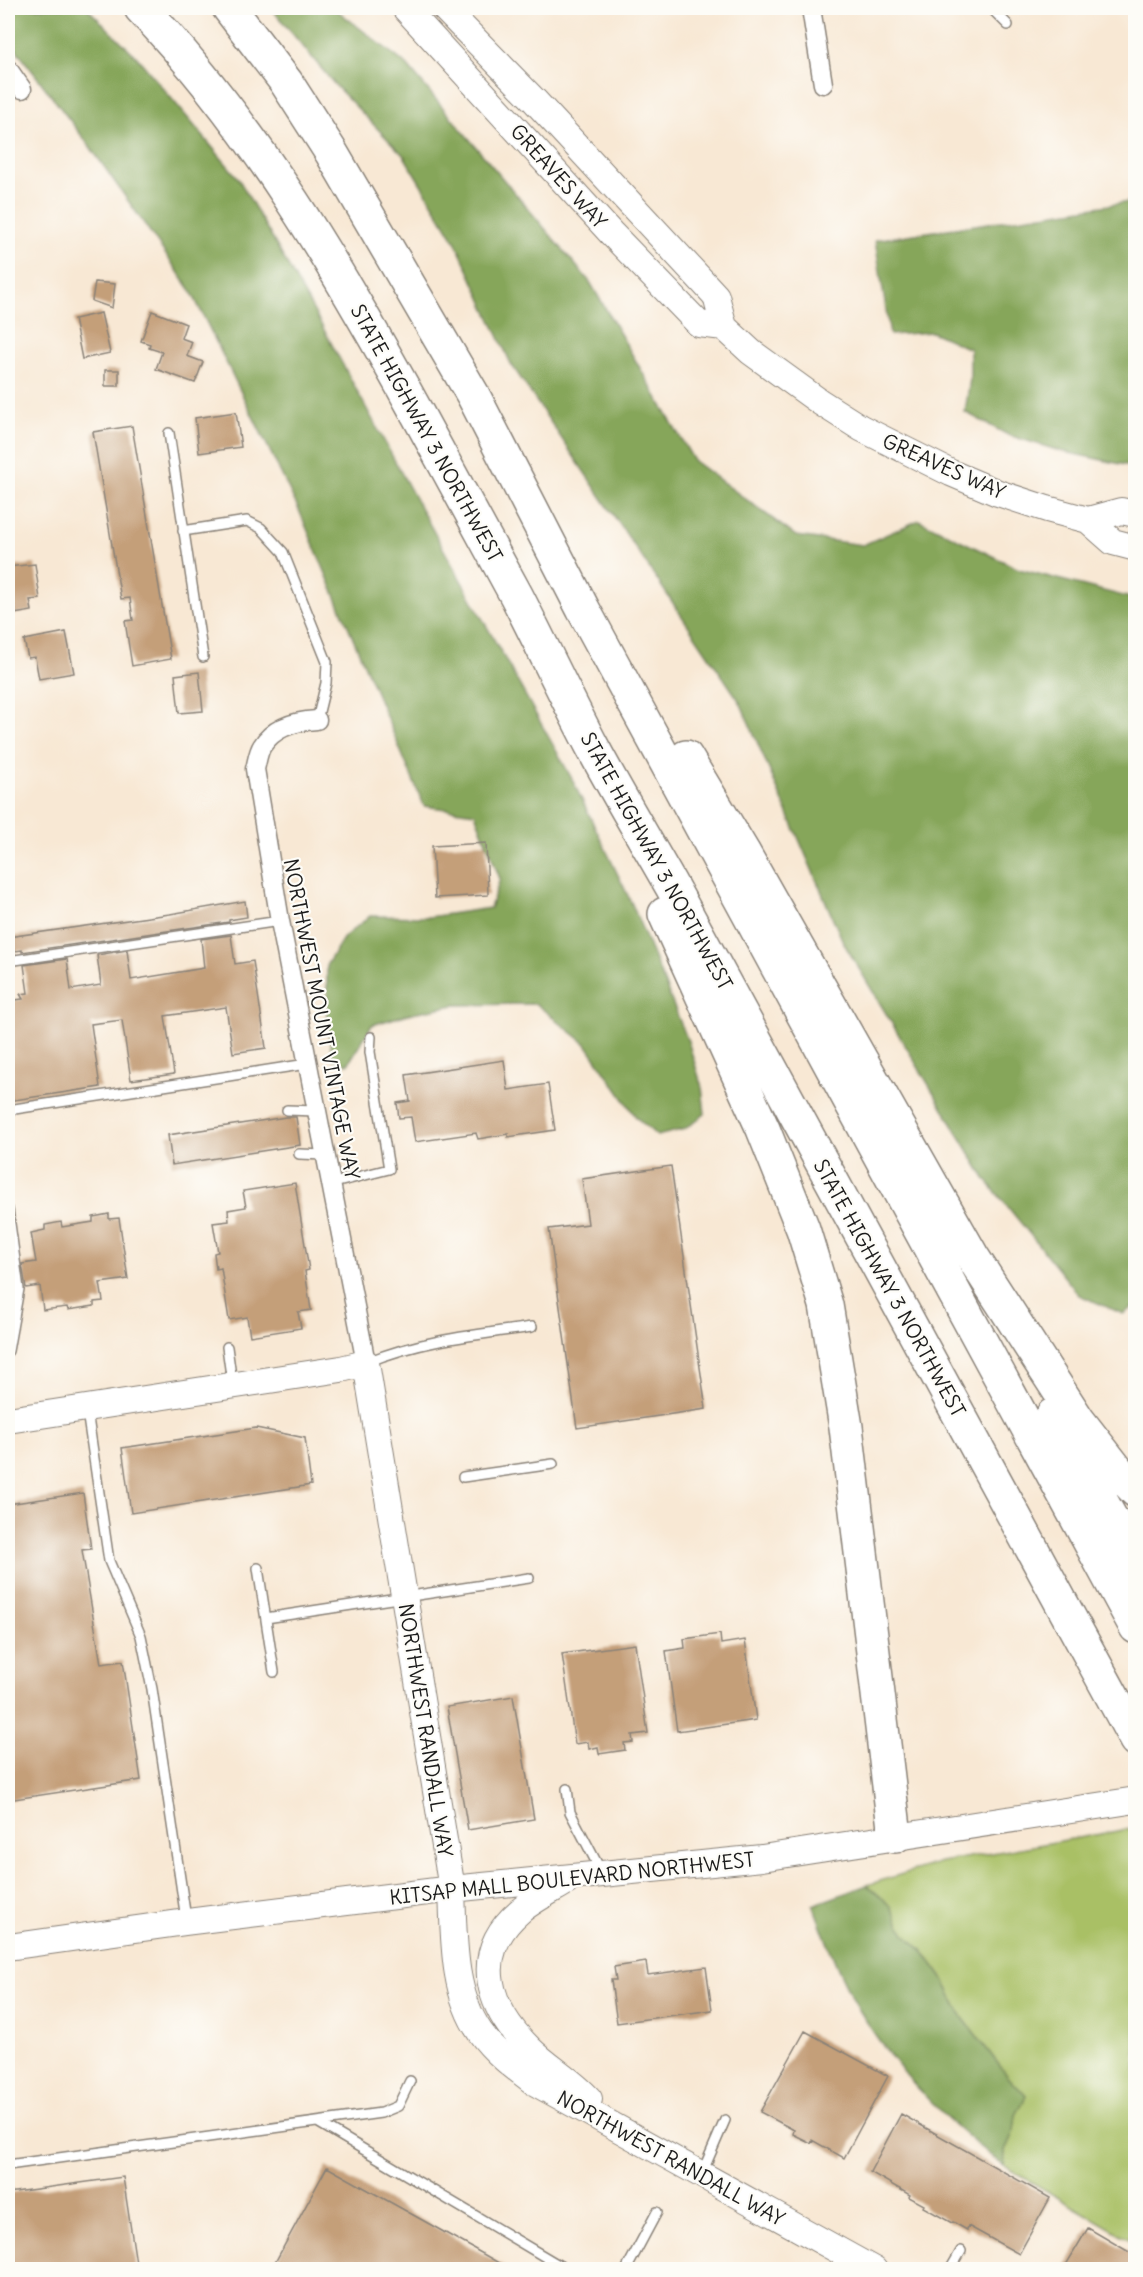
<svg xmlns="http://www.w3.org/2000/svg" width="1143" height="2277" font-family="Delius,sans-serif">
<rect width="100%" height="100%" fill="#fdfcf7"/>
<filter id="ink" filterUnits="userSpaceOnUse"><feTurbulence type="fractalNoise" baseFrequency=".0167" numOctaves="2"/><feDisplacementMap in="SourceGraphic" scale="12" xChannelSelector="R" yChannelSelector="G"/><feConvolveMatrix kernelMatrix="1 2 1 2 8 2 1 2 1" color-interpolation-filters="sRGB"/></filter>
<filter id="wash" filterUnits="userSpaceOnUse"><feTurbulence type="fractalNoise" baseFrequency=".008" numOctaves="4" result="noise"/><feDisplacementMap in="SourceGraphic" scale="24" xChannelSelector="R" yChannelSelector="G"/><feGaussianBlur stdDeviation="1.35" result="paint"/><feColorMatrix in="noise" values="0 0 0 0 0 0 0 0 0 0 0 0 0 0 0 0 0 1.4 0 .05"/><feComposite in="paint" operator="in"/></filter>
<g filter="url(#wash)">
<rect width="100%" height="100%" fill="#f8e8d4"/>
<path fill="#a9c065" stroke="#626e40" stroke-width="1.5" d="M1135 1828 1136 2195 1131 2204 1132 2241 1004 2166 1005 2151 1014 2130 1016 2115 1026 2096 1009 2078 963 2018 942 1977 923 1951 905 1934 890 1905 867 1885 941 1862Z"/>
<path fill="#86a65a" stroke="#51613b" stroke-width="1.5" d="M8 8H87L136 56 238 178 316 315 415 498 571 777 632 904 688 1041 702 1087 705 1114 685 1129 657 1136 636 1117 586 1044 536 1004 455 1005 412 1013 372 1025 348 1064 333 1059 327 1026V964L344 937 370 916 429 917 490 908 500 879 475 813 424 806 299 510 190 289 91 148 8 39Z
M271 8H334L407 65 590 282 694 461 796 536 863 545 919 520 1019 569 1135 599 1136 1305 1123 1314 1079 1295 986 1180 843 942 740 702 511 364 455 241 404 156 335 85Z
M1135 201V467L1060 451 1008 435 965 412 970 379V349L932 332 890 335 875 240Z
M867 1885 890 1905 905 1934 923 1951 942 1977 963 2018 1009 2078 1026 2096 1016 2115 1014 2130 1005 2151 1004 2166C938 2117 874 2049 840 1973 830 1951 822 1928 813 1905Z"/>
<g id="blocks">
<path fill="#c49f79" d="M95 282 115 284 112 308 92 301Z
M152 311 186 324 181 338 192 342 187 356 203 362 195 383 156 369 162 352 149 348 150 344 141 341Z
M101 313 110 353 82 359 74 319Z
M105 370H119V386H105Z
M236 412 241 447 199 453 195 418Z
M132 426 171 659 132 666 125 621 133 620 130 598 121 599 93 432Z
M35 564 40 599 30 600 32 611 8 615V567Z
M66 632 74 673 39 679 35 657 28 658 24 640Z
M199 672 203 711 179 713 175 675Z
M486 843 488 895 435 898 432 846Z
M245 901 247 917 229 920V922L22 952V950L8 952V937L170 914Z
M231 935 235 964 253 961 266 1048 233 1053 226 1007 165 1016 174 1074 131 1080 122 1020 91 1024 100 1087 8 1101V1001L23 999 20 994 28 993 24 965 67 959 71 990 101 985 97 955 127 950 131 980 204 968 201 939Z
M504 1060 508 1090 548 1084 555 1130 508 1137V1134L478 1139 476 1133 415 1142 411 1117 399 1118 397 1103 410 1101 406 1075Z
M286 1117H296L300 1145 172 1165 168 1135Z
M671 1166 706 1409 577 1428 549 1229 588 1224 582 1179Z
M295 1183 309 1270 305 1271 311 1310 298 1312 301 1328 250 1336 247 1317 229 1320 221 1268 216 1269 214 1253 218 1252 213 1223 229 1221 228 1210 246 1207 243 1191Z
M109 1214V1219L119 1218 128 1279 100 1283 103 1301 94 1302V1306L68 1310 67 1307 43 1310 40 1286 26 1288 22 1264 36 1262 31 1233 45 1230V1225L61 1222 62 1227 93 1222V1217Z
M256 1428 305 1438 311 1485 131 1513 122 1448Z
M83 1493 91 1549 82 1550 101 1664 123 1661 141 1780 8 1800V1504Z
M720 1634 721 1644 745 1640 756 1720 677 1731 666 1651 685 1648 684 1639Z
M635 1644 648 1733 632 1735 633 1742 624 1743 625 1750 599 1754 598 1747 589 1749 588 1742 575 1744 562 1654Z
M513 1696 534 1819 468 1830 447 1707Z
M646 1962 648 1975 706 1967 712 2010 617 2023 611 1980H616L614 1967Z
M805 2031 888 2076 844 2158 812 2140 811 2143 793 2134 794 2130 760 2112Z
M901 2114 1050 2198 1019 2254 968 2226 967 2230 953 2222 952 2223 923 2207 924 2205 909 2197 910 2195 870 2172Z
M327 2167 476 2250 511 2270H271Z
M123 2177 137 2270H8V2193Z
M1088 2228 1136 2256V2270H1063Z"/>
</g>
</g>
<g filter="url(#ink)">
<use href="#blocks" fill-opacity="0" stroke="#8a8278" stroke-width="1.5"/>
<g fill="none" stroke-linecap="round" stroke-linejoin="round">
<defs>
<path id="lane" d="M991 8 1008 25
M169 433 203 657
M183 531 247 521 261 528 283 552 327 662 326 683 317 720
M8 961 280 921
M8 1110 307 1064
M287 1110 316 1111
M299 1154 325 1155
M330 1184 389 1169 370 1052 371 1037
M8 1209 19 1289 8 1351
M227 1347 232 1383
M367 1362C422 1340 474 1335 532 1327
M87 1411 109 1561 141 1636 152 1689 186 1919
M463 1477 553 1464
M258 1568 274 1672
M266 1618 529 1578
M567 1789 570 1812 601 1871
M319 2123 567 2270
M8 2165 381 2113 398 2106 410 2081
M702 2173 725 2120
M626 2270 657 2212
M950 2270 961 2251"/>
<path id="street" d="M811 8 823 84
M8 69 22 89
M317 720C297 721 274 727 262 746 258 752 257 762 255 769L280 921 366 1363"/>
<path id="secondary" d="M405 8 611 233 699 324 724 327 751 352 820 402 861 428 951 473 998 493 1047 509 1088 520 1113 542 1136 548
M444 8 534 100 716 296 724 327
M1088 520 1121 511 1136 514
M8 1420 341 1369 366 1363 452 1889C454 1936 452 1992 480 2032 494 2052 514 2067 534 2082L874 2270
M566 1882C551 1891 533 1900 520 1911 470 1954 488 2008 530 2049 548 2067 572 2080 589 2099
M8 1947 186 1922 452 1889 762 1858 1136 1800"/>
<path id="highway" d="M141 8C255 127 338 269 417 413 450 473 483 534 516 595 542 645 566 697 593 748 618 795 646 841 672 887L1136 1740
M229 8 286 82 331 152 473 395 583 609 1136 1627
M686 757 743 852 972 1256 1078 1420 1120 1474 1136 1491
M665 914 763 1129 803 1229 826 1305 846 1427 895 1836
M1053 1415 1136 1563"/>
</defs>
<use href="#lane" stroke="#8a8278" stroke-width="12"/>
<use href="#street" stroke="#8a8278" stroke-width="21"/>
<use href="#secondary" stroke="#8a8278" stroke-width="28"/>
<use href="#highway" stroke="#8a8278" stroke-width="36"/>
<use href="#lane" stroke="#fff" stroke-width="9"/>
<use href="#street" stroke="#fff" stroke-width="18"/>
<use href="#secondary" stroke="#fff" stroke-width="26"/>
<use href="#highway" stroke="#fff" stroke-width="33"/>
</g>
</g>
<g text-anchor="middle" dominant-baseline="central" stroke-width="4.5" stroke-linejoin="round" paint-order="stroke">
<g font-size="20" fill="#1c1c1c" stroke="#fdfcf7">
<text transform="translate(559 176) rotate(48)">GREAVES WAY</text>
<text transform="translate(427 433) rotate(61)">STATE HIGHWAY 3 NORTHWEST</text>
<text transform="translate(944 466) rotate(24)">GREAVES WAY</text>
<text transform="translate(657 861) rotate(61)">STATE HIGHWAY 3 NORTHWEST</text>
<text transform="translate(322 1019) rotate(79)">NORTHWEST MOUNT VINTAGE WAY</text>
<text transform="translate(890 1288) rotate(61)">STATE HIGHWAY 3 NORTHWEST</text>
<text transform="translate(426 1730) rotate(81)">NORTHWEST RANDALL WAY</text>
<text transform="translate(572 1878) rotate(-6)">KITSAP MALL BOULEVARD NORTHWEST</text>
<text transform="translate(671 2158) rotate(29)">NORTHWEST RANDALL WAY</text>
</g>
</g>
<rect width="1143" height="2277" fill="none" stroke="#fdfcf7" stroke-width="30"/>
</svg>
